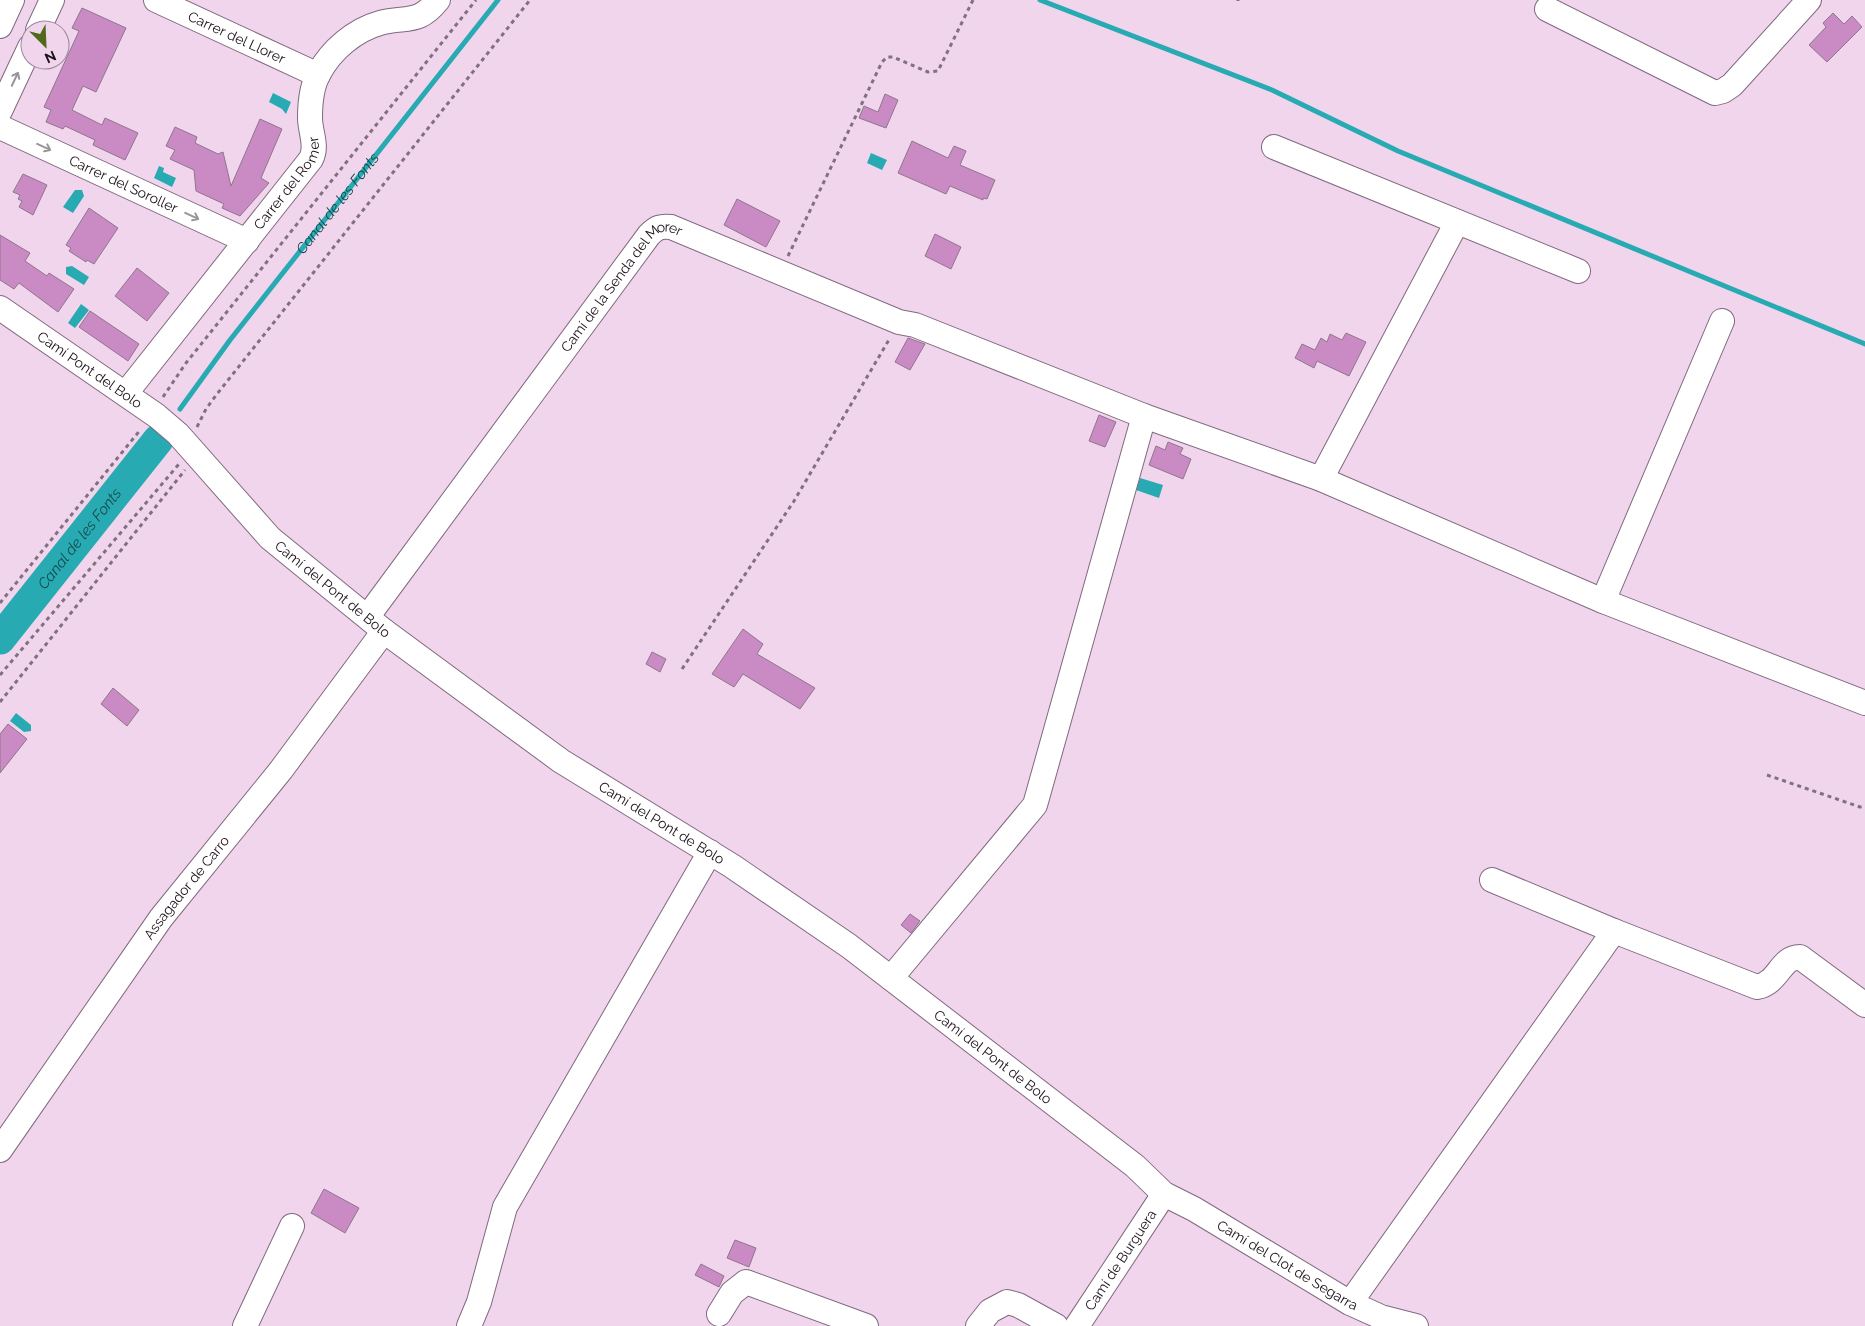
<svg xmlns="http://www.w3.org/2000/svg" width="1865" height="1326" font-family="Raleway,sans-serif">
<rect width="100%" height="100%" fill="#f0d5ed"/>
<path fill="#27aab2" d="M273 93 291 102 286 114 282 109 269 102Z
M871 153 887 160 882 170 867 163Z
M159 166 164 168 163 172 176 178 172 187 154 178Z
M75 190H82L84 196 73 213 63 207Z
M72 266 89 277 84 285 66 274V267Z
M81 304 89 310 75 328 68 323Z
M1140 478 1163 485 1159 498 1136 490Z
M16 713 31 725V731L24 732 10 721Z"/>
<g fill="none" stroke-linecap="round" stroke-linejoin="round">
<g stroke="#27aab2" stroke-width="5">
<path d="M1040 0 1272 90 1398 151 1865 344"/>
<path id="s1" d="M180 409 230 340 498 0"/>
</g>
<path stroke="#27aab2" stroke-width="31" id="s2" d="M0 639 158 440"/>
</g>
<path fill="#ca8bc4" stroke="#8e768c" d="M82 8 126 28 96 92 83 86 72 110 102 125 105 118 138 133 125 160 93 145 95 140 65 126 63 129 46 122 51 110 44 107 79 31 72 28Z
M1833 13 1844 24 1852 16 1862 27 1827 62 1809 45 1826 27 1823 23Z
M885 94 898 100 886 128 859 118 864 106 878 112Z
M260 119 282 129 261 178 269 183 240 216 222 208 224 204 196 191 194 170 170 159 175 150 166 146 175 127 197 137 195 143 218 154 223 152 231 186Z
M912 141 948 158 954 146 966 151 960 165 995 180 987 199 983 198V200L950 186 946 194 898 173Z
M23 174 47 185 33 215 19 207 22 201 18 199 20 195 13 192Z
M737 199 780 221 766 247 724 225Z
M89 208 118 228 94 264 87 260 86 262 69 251 71 248 66 245Z
M935 234 961 247 951 269 925 256Z
M0 235 30 253 25 261 47 276 49 273 74 289 58 312 19 283 14 289 0 280Z
M137 268 169 293 147 321 115 296Z
M90 311 139 344 128 361 79 327Z
M1346 333 1366 342 1349 376 1317 361 1314 368 1295 358 1302 344 1315 350 1321 338 1327 342 1330 334 1342 340Z
M908 338 925 344 910 370 895 362Z
M1099 415 1116 422 1105 447 1089 441Z
M1168 442 1183 448 1180 454 1191 459 1183 479 1149 465 1156 446 1165 450Z
M743 629 763 644 757 654 815 688 800 709 743 674 734 687 712 674Z
M652 652 666 659 660 672 646 664Z
M113 688 139 710 127 726 101 704Z
M8 724 27 739 0 773V734Z
M910 914 920 921 911 933 901 925Z
M324 1189 359 1208 345 1233 311 1213Z
M735 1240 756 1248 749 1267 727 1258Z
M701 1264 724 1276 719 1287 695 1275Z"/>
<g fill="none" stroke-linecap="round" stroke-linejoin="round">
<defs>
<g id="minor">
<path id="s3" d="M156 0 318 75"/>
<path d="M1547 9 1715 93 1723 91 1732 85 1809 0"/>
<path d="M0 26 12 0"/>
<path d="M38 30 52 0"/>
<path d="M0 111 30 47"/>
<path id="s4" d="M0 127 247 241"/>
<path d="M1274 147 1578 271"/>
<path id="s5" d="M0 308 157 416 178 434 270 538 384 631 561 761 732 866 849 946 1135 1166 1164 1194 1194 1209 1350 1303 1381 1317 1416 1326"/>
<path id="s6" d="M126 393 311 159C318 146 310 132 310 118 310 104 312 85 319 73 331 50 355 30 380 23 407 16 418 25 438 0"/>
<path d="M1321 479 1457 222"/>
<path d="M1603 601 1722 321"/>
<path id="s7" d="M368 616 649 235C657 227 661 226 671 227L899 322 915 325 1144 416 1321 479 1603 601 1865 703"/>
<path d="M1492 880 1614 931"/>
<path d="M891 978 1035 805 1144 416"/>
<path id="s8" d="M0 1150 161 918 281 770 384 631"/>
<path d="M1350 1303 1614 931 1757 987C1779 983 1780 957 1800 957L1865 1005"/>
<path d="M719 1314 732 1293 746 1282 866 1326"/>
<path d="M245 1326 292 1226"/>
<path d="M469 1326 479 1302 505 1207 710 852"/>
<path d="M978 1326 990 1311 1007 1302 1018 1305 1056 1326"/>
<path id="s9" d="M1077 1326 1164 1194"/>
</g>
</defs>
<use href="#minor" stroke="#80697e" stroke-width="26"/>
<path stroke="#81707f" stroke-width="3" stroke-dasharray="4 4" stroke-linecap="butt" d="M1238 1V0
M788 256 882 62 887 57H893L928 72 938 71 973 0
M163 397 186 363 476 0
M197 427 206 409 217 394 530 0
M0 603 141 429
M682 669 794 501 890 338
M0 675 179 464
M0 702 185 470
M1767 775 1860 807 1865 806"/>
<use href="#minor" stroke="#fff" stroke-width="24"/>
</g>
<defs><path id="oneway-shaft" d="M-6 0H5M1.5-3L5.5 0L1.5 3" fill="none" stroke-width="1.6" stroke-linecap="round" stroke-linejoin="round" transform="scale(1.25)"/></defs>
<g stroke="#989498">
<use href="#oneway-shaft" transform="translate(15 79) rotate(-65)"/>
<use href="#oneway-shaft" transform="translate(44 147) rotate(25)"/>
<use href="#oneway-shaft" transform="translate(192 216) rotate(25)"/>
</g>
<g text-anchor="middle" dominant-baseline="central" stroke-width="4" stroke-linejoin="round" paint-order="stroke">
<g font-size="14" fill="#1a1119" stroke="#f0d5ed">
<text stroke="none"><textPath href="#s3" startOffset="89">Carrer del Llorer</textPath></text>
<text stroke="none"><textPath href="#s6" startOffset="266">Carrer del Romer</textPath></text>
<text stroke="none"><textPath href="#s4" startOffset="136">Carrer del Soroller</textPath></text>
<text stroke="none"><textPath href="#s7" startOffset="420">Camí de la Senda del Morer</textPath></text>
<text stroke="none"><textPath href="#s5" startOffset="109">Camí Pont del Bolo</textPath></text>
<text stroke="none"><textPath href="#s5" startOffset="438">Camí del Pont de Bolo</textPath></text>
<text stroke="none"><textPath href="#s5" startOffset="842">Camí del Pont de Bolo</textPath></text>
<text stroke="none"><textPath href="#s8" startOffset="322">Assagador de Carro</textPath></text>
<text stroke="none"><textPath href="#s5" startOffset="1248">Camí del Pont de Bolo</textPath></text>
<text stroke="none"><textPath href="#s9" startOffset="79">Camí de Burguera</textPath></text>
<text stroke="none"><textPath href="#s5" startOffset="1610">Camí del Clot de Segarra</textPath></text>
</g>
<g font-size="15" font-style="italic" fill="#154a4d" stroke="#f0d5ed">
<text stroke="none"><textPath href="#s1" startOffset="259">Canal de les Fonts</textPath></text>
<text stroke="none"><textPath href="#s2" startOffset="128">Canal de les Fonts</textPath></text>
</g>
</g>
<g transform="translate(45 45) rotate(156)"><circle r="24" fill="#f0d5ed" stroke="#9a8798"/>
<path d="M0-4L9 19L0 12L-9 19Z" fill="#51691a"/>
<text y="-8" font-size="14" font-weight="bold" text-anchor="middle" fill="#1a1119">N</text>
</g>
</svg>
